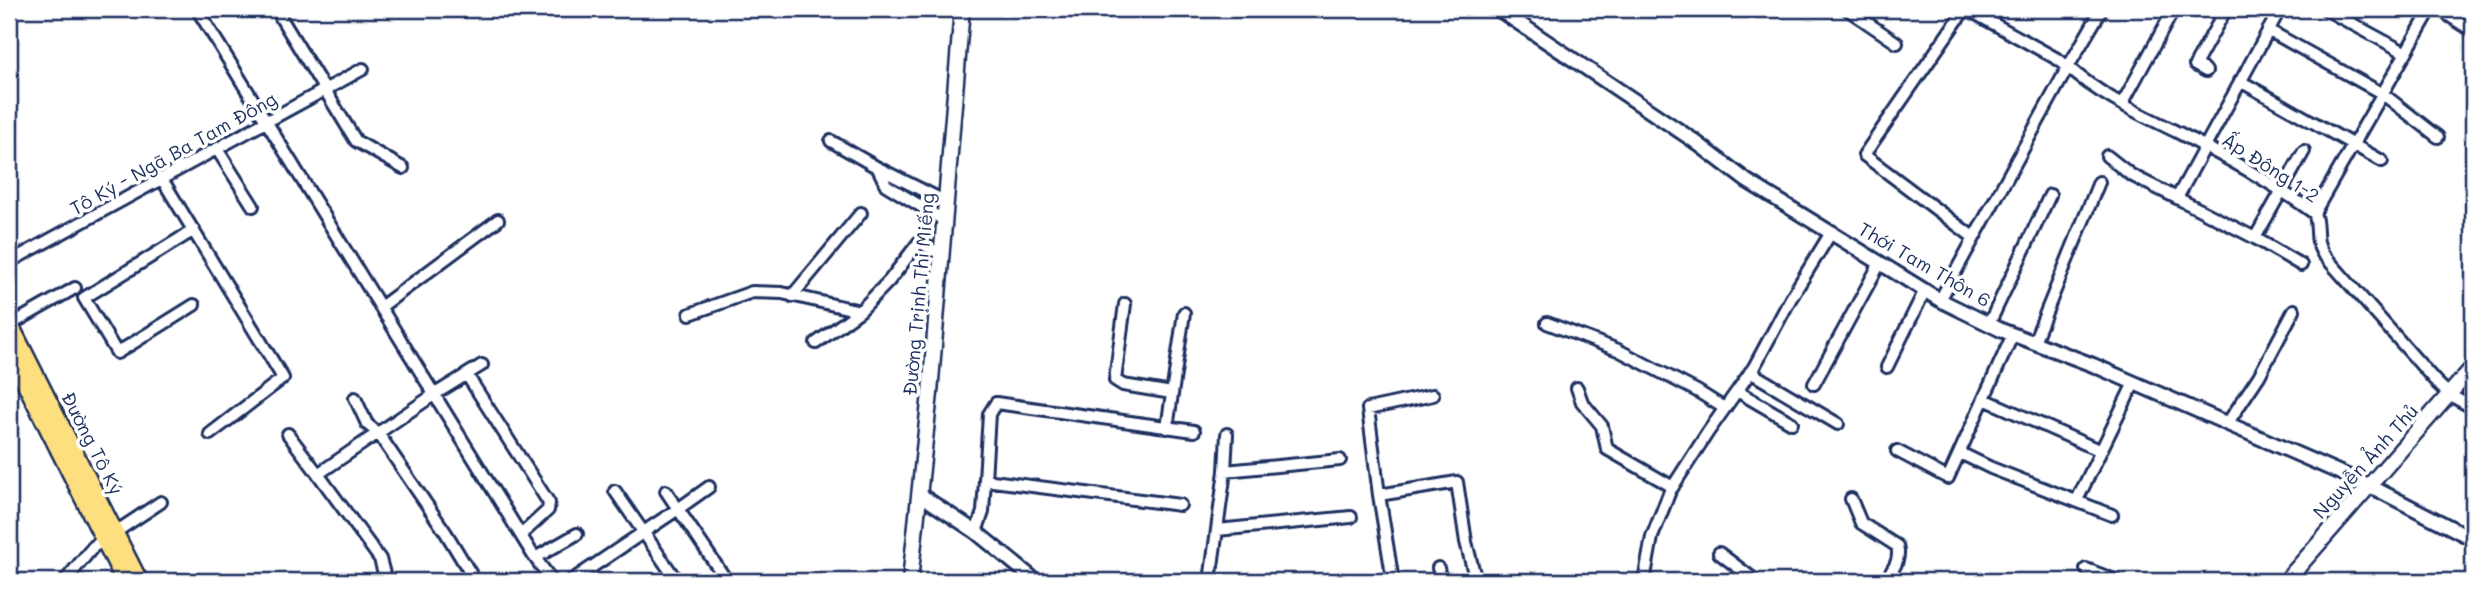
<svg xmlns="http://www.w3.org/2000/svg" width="2482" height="590" font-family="Mali,sans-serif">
<rect width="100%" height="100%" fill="#fff"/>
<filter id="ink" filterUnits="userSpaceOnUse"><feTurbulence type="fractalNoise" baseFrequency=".0143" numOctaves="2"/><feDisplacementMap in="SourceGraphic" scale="14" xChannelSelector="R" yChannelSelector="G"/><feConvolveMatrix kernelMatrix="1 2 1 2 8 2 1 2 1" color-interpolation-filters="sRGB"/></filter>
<g filter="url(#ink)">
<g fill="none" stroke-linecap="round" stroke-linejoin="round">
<defs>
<path id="minor" d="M197 9 533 555 552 581
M1847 9 1897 43
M1965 9 1864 155 1973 237
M2102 9 2068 67C2100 96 2141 114 2179 133 2226 157 2272 182 2314 213 2320 228 2313 238 2323 254L2437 383 2450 395 2473 408
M2325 9 2406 53
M2448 15 2473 31
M281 18 356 141 403 168
M2268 30 2383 94 2438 137
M2206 71 2195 65 2226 9
M2240 81 2382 161
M2122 104 2174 9
M831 141 878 168 886 185 945 221
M217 149 253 206
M2107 156 2131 175 2177 198 2280 9
M878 168 946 202
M162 179 283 378 210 434
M2177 198 2255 238 2301 265
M2314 213 2431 9
M194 230 84 298 117 353 194 305
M2255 238 2304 151
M9 262 363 69
M792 296 861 213
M1940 300 2068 67 2059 60 1967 9
M1125 304 1115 380 1123 385 1172 393
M382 306 498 220
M690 314 752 292 782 293 860 311 889 281 919 242 942 255
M1547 323 1618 350 1697 391 1724 408
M1989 324 2050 195
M10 325 75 288
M2034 342 2099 182
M816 343 860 311
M1887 367 1925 290
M1750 372 1838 424
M467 375 549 503 548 510 521 535
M1814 384 1880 263
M1577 388 1582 402 1602 426 1607 449 1673 487
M1737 391 1792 423
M355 398 367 424 378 433 446 533 475 581
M1984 399 2101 451
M2227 424 2259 376 2294 310
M1167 428 1184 313
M288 434 318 474
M1897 451 1948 478 2013 334
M1960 453 1991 468 2112 515
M1225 471 1340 460
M985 480 1180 505
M615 491 677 581
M666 491 678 509 709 487
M1379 495 1457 482 1466 542 1476 581
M1851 499 1861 523 1897 546C1901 561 1893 569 1885 581
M2077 500 2134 383
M1217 530 1351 517
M976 532 983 512 989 414 996 403 1194 431
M1719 553 1752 578 1751 581
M535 558 577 534
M1438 568 1441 581
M2086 569 2117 581
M1343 579V581
M65 581 93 547 161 502
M386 581 380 559 318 474 435 394 482 365
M571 581 678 509 727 581
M1210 581 1225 471 1227 434
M1393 581 1379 495 1368 409 1433 395
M1644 581 1652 537 1670 491 1708 432 1754 367 1791 298 1832 231"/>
<path id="tertiary" d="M1498 9 1693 140 1747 181 1940 300 2001 330 2093 365 2368 485 2473 539
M919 494 976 532 1036 581"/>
<path id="secondary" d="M910 581 930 393 962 9
M2286 581 2473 367"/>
<path id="primary" d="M9 323 139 581
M9 350 125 581"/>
</defs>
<use href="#minor" stroke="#1b2f5e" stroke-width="16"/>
<use href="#tertiary" stroke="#1b2f5e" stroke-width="18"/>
<use href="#secondary" stroke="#1b2f5e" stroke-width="19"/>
<use href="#primary" stroke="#1b2f5e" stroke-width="21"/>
<use href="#minor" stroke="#fff" stroke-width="10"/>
<use href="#tertiary" stroke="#fff" stroke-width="12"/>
<use href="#secondary" stroke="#fff" stroke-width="14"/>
<use href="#primary" stroke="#fedf80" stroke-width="16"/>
</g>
</g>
<g text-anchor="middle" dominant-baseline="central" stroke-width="7" stroke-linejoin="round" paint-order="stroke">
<g font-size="19" fill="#1b2f5e" stroke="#fff">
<text transform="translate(173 153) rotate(-29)">Tô Ký - Ngã Ba Tam Đông</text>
<text transform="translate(2271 167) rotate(33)">Ấp Đông 1-2</text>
<text transform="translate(1925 264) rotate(30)">Thới Tam Thôn 6</text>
<text transform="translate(918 294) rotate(-85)">Đường Trịnh Thị Miếng</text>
<text transform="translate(93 443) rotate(63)">Đường Tô Ký</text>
<text transform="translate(2365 461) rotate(-48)">Nguyễn Ảnh Thủ</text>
</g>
</g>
<rect width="2482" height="590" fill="none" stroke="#fff" stroke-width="35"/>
<rect x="18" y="18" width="2447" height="555" fill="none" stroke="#1b2f5e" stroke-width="2.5" filter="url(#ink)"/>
</svg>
